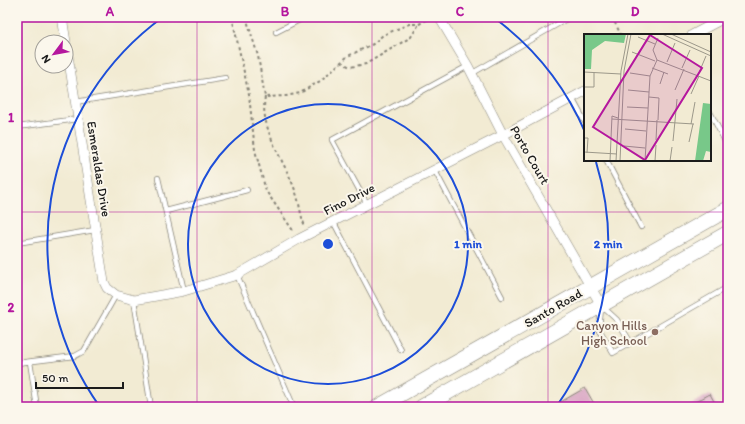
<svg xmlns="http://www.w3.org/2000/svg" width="745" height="424" font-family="Itim,sans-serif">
<rect width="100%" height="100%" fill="#fbf7ec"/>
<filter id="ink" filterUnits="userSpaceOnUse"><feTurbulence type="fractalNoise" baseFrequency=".025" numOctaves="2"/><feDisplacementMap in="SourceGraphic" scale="8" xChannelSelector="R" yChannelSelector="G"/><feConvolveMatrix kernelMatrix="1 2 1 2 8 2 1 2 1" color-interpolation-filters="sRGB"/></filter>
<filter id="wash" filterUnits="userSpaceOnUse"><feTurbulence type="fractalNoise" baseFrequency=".012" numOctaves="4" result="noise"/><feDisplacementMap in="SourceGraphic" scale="16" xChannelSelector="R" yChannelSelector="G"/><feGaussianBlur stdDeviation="0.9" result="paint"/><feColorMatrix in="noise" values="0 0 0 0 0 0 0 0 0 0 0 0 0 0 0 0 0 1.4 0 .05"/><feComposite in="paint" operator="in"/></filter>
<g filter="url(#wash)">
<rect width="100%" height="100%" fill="#f2ebd3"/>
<g id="blocks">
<path fill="#daa7c4" d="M585 388 596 407H552Z
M710 394 717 407H686Z"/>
</g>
</g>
<g filter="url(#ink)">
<use href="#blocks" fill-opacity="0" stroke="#878478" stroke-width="1"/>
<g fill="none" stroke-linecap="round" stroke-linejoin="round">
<defs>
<path id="lane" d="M276 32 305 17
M471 74 570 17
M572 98 585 122
M75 102 226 78
M710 112 728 147
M17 127 78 119
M606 160 641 227
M434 169 502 297
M158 178 184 291
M367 204 332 140 468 66
M166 211 247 190
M333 221 401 350
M17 243 95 230
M237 275 293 405
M134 300 151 407
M604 308 617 320 631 343
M601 309 599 329 613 353 728 287
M30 362 37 407
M17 363 75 356 84 351 116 295"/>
<path id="street" d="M62 17 66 42
M439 17 468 66 503 135 601 305
M692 35 726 17
M66 43 104 282 107 288 116 295 134 300 184 291 237 275 299 239 503 135 585 91"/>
<path id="primary" d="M378 407 728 209
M422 407 728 233"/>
</defs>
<use href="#lane" stroke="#878478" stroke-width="6"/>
<use href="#street" stroke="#878478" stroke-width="10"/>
<use href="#primary" stroke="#878478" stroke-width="16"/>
<path stroke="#878478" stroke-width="2" stroke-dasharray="3 3" stroke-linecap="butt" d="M232 17 249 95 255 150 266 191 294 232
M246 17 258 56 265 97 286 96 300 93 320 81 348 56 373 44 383 35 409 24H419L430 18
M612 17 621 35
M453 21 460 17
M341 62 350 67 366 64 411 37 419 24
M265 97C259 130 286 162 296 193 300 204 300 215 305 226"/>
<use href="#lane" stroke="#fff" stroke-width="4.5"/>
<use href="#street" stroke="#fff" stroke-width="9"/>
<use href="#primary" stroke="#fff" stroke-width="15"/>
</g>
</g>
<path fill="none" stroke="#b5179e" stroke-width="1" stroke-opacity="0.55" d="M197 17V407M372 17V407M548 17V407M17 212H728"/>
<g fill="none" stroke="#1d4ed8" stroke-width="2">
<circle cx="328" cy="244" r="140"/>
<path d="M100 407A280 280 0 0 1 163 17M493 17A280 280 0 0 1 585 132M596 162A280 280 0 0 1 556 407"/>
</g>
<circle fill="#8d6e63" stroke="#fbf7ec" stroke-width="1.5" cx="655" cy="332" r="4"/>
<g text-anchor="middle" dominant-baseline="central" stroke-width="4" stroke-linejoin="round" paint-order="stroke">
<g font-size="13" fill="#1c1c1c" stroke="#fbf7ec">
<text transform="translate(530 155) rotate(60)">Porto Court</text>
<text transform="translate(99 169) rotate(81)">Esmeraldas Drive</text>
<text transform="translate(349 199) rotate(-27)">Fino Drive</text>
<text transform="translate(553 308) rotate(-30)">Santo Road</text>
</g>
<g font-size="13" fill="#785e54" stroke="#fbf7ec" text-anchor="end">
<text x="647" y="325">Canyon Hills<tspan x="647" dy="15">High School</tspan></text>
</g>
</g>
<g transform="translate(584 34)">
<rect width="127" height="127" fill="#f2ebd3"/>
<path d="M0 0H42L40 9 21 7 8 16 7 35H0ZM119 69 127 70V118L122 117 119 127H111Z" fill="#78c889"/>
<path fill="none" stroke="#9c988a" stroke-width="1" d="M78 0 127 22M87 0 127 18M54 3 71 10M48 18 71 27M73 26 127 47M73 26 69 16 74 4M83 28 91 9M68 34 84 40M98 34 106 16M0 38 37 40M46 39 66 42M114 41 122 22M76 50 80 38M0 53H10V38M44 56 65 58M91 56 100 35M107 60 115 42M65 63 75 64 74 86M43 73 64 74M28 85 110 90M91 87 93 65M107 90 111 68M41 95 62 97M0 104H4L3 119M72 106 73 86M89 107 91 87M105 108 109 90M40 112 61 114M0 118 33 120M26 127 28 82 34 84M32 127 37 37 44 0M36 127 40 37 47 0M61 127 66 42 73 26M71 127 72 111M86 127 88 113"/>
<path fill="#b5179e" fill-opacity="0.15" stroke="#b5179e" stroke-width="2" d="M66 1 118 34 61 126 9 93Z"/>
<rect width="127" height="127" fill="none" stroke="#1c1c1c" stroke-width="2"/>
</g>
<circle cx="328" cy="244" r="6" fill="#1d4ed8" stroke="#fbf7ec" stroke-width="2"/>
<g font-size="12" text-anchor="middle" font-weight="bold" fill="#1d4ed8" stroke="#fbf7ec" stroke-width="4" stroke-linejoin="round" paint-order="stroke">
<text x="468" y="248">1 min</text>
<text x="608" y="248">2 min</text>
</g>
<rect width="745" height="424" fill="none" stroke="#fbf7ec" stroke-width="44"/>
<g transform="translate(54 54) rotate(238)"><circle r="19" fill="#fbf7ec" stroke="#a29f99"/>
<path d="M0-3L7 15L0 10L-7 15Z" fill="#b5179e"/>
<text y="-6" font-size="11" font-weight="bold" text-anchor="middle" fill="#1c1c1c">N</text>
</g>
<path d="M36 382v6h87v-6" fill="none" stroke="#1c1c1c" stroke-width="2"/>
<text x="42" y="382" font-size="12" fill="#1c1c1c" stroke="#fbf7ec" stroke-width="3" paint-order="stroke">50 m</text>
<rect x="22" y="22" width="701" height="380" fill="none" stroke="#b5179e" stroke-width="1.5"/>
<g font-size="13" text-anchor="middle" font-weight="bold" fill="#b5179e">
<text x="110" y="16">A</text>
<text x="285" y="16">B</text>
<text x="460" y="16">C</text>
<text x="635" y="16">D</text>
<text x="11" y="122">1</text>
<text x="11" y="312">2</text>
</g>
</svg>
